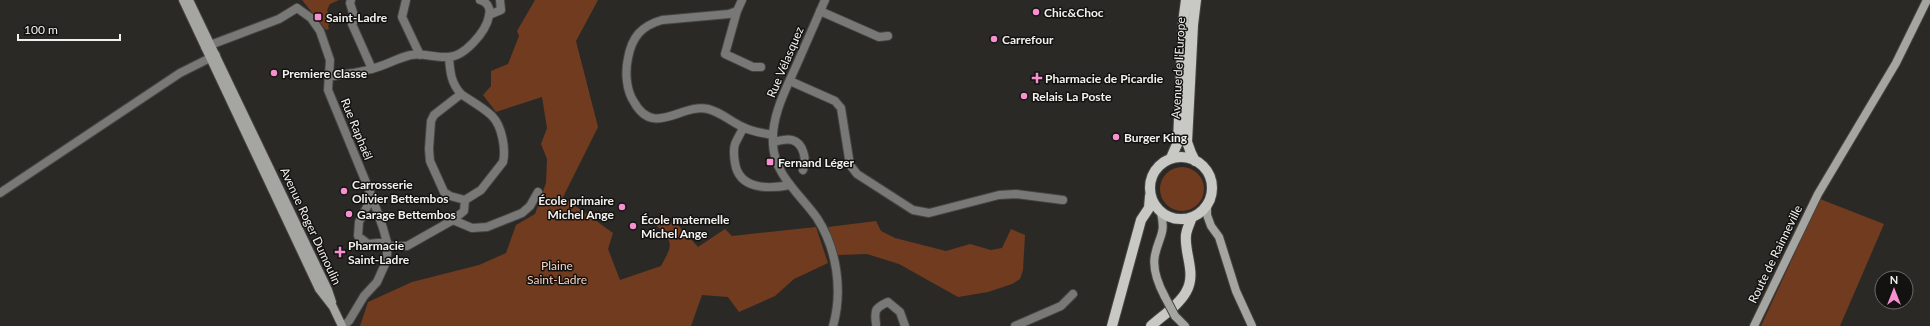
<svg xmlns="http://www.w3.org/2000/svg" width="1930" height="326" font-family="Lato,sans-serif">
<rect width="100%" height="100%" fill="#2b2926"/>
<path fill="#713b20" d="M302 0H339L330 4 327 10 331 20 328 26 329 29 326 30Z
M535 0H598L576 41 598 127 563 197 613 233 608 249 620 280 661 266C673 244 674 243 656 225L662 220 677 224 698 247 725 229 732 236 816 227 828 263 794 279 775 296 739 312 728 297 702 295 691 326H360L368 302 412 282 479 265 506 253 516 225 535 214 546 183 547 159 541 144 547 128 542 97 496 112 483 95 491 86V71L508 64 519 36 517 31Z
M1160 189a22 22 0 1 1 44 0a22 22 0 1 1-44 0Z
M1820 199 1884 224 1840 326H1761Z
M876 221 881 231 895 238 946 251 970 244 991 250 1002 248 1011 229 1025 235 1023 270 1020 279 1012 284 988 292 958 297 899 264 867 254 838 255 828 227Z"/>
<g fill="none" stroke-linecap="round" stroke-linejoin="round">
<defs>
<path id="minor" d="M351 0 350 3 355 19 352 24 372 69
M406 0 402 17 420 55
M742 0 737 11 729 14 662 20C641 26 632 37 628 58 625 72 626 90 634 102 654 138 681 103 708 109 721 112 731 122 743 127 752 132 763 133 773 135
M297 8 311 18 320 31 330 60 328 90 372 197 383 228 388 246 386 262 377 282 364 296 349 321 343 326
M737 11 725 54 753 67H761
M820 11 879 37 888 36
M489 15 501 10 500 0
M205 47 279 19 297 8
M449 57C450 72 451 83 461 94L434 115 431 121 429 149 430 161 444 192 450 196 465 200
M329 77C343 74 357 73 371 69 385 66 397 58 411 55 423 53 436 58 448 57 464 57 486 32 489 16 491 8 487 2 480 0
M790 81 835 101 841 108 850 165 857 174 913 210 929 213 999 195 1016 194 1063 200
M743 128C741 133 737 139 735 144 733 150 734 157 735 163 739 190 769 189 790 185
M773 142C779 141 786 138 792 140 804 143 807 161 803 170
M0 193 180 73 216 55
M372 197 359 222 358 236 368 244 387 242
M453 220 472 228 487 227 522 213 530 206 538 192
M388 246H407L453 220 464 211 465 200 481 190 503 162C506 149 502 126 492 116 484 108 471 101 461 94
M876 324C874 310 875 308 888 302L900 312 905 326
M1015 326 1061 306 1073 294"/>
<path id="tertiary" d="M825 0C816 21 806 43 797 64 786 89 771 116 773 144 774 175 801 195 817 218 837 249 843 291 833 326"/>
<path id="secondary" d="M183 0 319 289 333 307 342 326
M189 0 328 290 332 302
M1207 205V215L1211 226 1219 237 1236 291 1252 326
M1161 213C1166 234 1159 236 1155 255 1152 269 1158 284 1165 297
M1175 316 1185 326
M1754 326 1818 194 1896 63 1927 0"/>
<path id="primary" d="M1150 188a31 31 0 1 1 62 0a31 31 0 1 1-62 0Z
M1171 158 1178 142 1183 23 1186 0
M1195 161 1191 153 1187 142 1193 25 1196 0
M1112 326 1141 220 1149 208 1150 196
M1151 326C1162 316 1179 305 1186 292 1197 273 1184 254 1186 235 1187 228 1190 223 1192 217"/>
</defs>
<use href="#minor" stroke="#474542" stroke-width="10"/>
<use href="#tertiary" stroke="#474542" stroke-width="10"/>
<use href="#secondary" stroke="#474542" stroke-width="10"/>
<use href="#primary" stroke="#474542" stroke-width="12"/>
<use href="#minor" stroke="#787876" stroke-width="8"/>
<use href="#tertiary" stroke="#787876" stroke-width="8"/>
<use href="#secondary" stroke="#a5a5a2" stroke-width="8"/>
<use href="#primary" stroke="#c8c8c4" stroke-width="10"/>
<defs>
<path id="secondary-bridge" d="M1165 297 1175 316"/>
</defs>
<use href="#secondary-bridge" stroke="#474542" stroke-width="10" stroke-linecap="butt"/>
<use href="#secondary-bridge" stroke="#a5a5a2" stroke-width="8"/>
</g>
<g fill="#f690d0" stroke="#131210" stroke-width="1.5">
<circle cx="1036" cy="12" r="4"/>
<rect x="314" y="13" width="8" height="8" rx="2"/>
<circle cx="994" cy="39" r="4"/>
<circle cx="274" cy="73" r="4"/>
<path d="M1035 72h4v4h4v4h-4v4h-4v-4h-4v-4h4z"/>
<circle cx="1024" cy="96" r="4"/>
<circle cx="1116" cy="137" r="4"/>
<rect x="766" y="158" width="8" height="8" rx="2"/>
<circle cx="344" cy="191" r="4"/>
<circle cx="622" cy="207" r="4"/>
<circle cx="349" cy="214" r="4"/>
<circle cx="633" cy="226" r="4"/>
<path d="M338 246h4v4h4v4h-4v4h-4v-4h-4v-4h4z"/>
</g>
<g text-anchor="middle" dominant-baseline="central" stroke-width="3" stroke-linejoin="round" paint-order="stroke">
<g font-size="12" font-weight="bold" fill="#f2f1ee" stroke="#131210" text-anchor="start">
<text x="1044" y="12">Chic&amp;Choc</text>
<text x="326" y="17">Saint-Ladre</text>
<text x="1002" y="39">Carrefour</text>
<text x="282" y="73">Premiere Classe</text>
<text x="1045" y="78">Pharmacie de Picardie</text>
<text x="1032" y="96">Relais La Poste</text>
<text x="1124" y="137">Burger King</text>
<text x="778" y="162">Fernand Léger</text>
<text x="352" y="184">Carrosserie<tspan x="352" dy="14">Olivier Bettembos</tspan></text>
<text x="614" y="200" text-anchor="end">École primaire<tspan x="614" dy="14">Michel Ange</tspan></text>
<text x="357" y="214">Garage Bettembos</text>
<text x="641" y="219">École maternelle<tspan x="641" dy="14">Michel Ange</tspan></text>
<text x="348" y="245">Pharmacie<tspan x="348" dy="14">Saint-Ladre</tspan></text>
</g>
<g font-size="12" fill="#f2f1ee" stroke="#131210">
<text transform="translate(785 62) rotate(-67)">Rue Vélasquez</text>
<text transform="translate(1178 68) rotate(-87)">Avenue de l'Europe</text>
<text transform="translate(357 129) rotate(68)">Rue Raphaël</text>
<text transform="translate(311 226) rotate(65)">Avenue Roger Dumoulin</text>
<text transform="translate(1775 254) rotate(-64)">Route de Rainneville</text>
</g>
<g font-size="12" fill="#f8d0be" stroke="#131210">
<text x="557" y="265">Plaine<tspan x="557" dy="14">Saint-Ladre</tspan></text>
</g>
</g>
<g transform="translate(1894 290)"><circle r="19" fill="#131210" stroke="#6c6b69"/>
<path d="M0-3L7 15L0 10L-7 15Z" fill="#f690d0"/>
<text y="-6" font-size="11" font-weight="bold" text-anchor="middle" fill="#f2f1ee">N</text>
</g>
<path d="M18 34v6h102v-6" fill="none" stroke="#f2f1ee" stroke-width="2"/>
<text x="24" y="34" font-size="12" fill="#f2f1ee" stroke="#131210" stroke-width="3" paint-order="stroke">100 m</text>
</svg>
